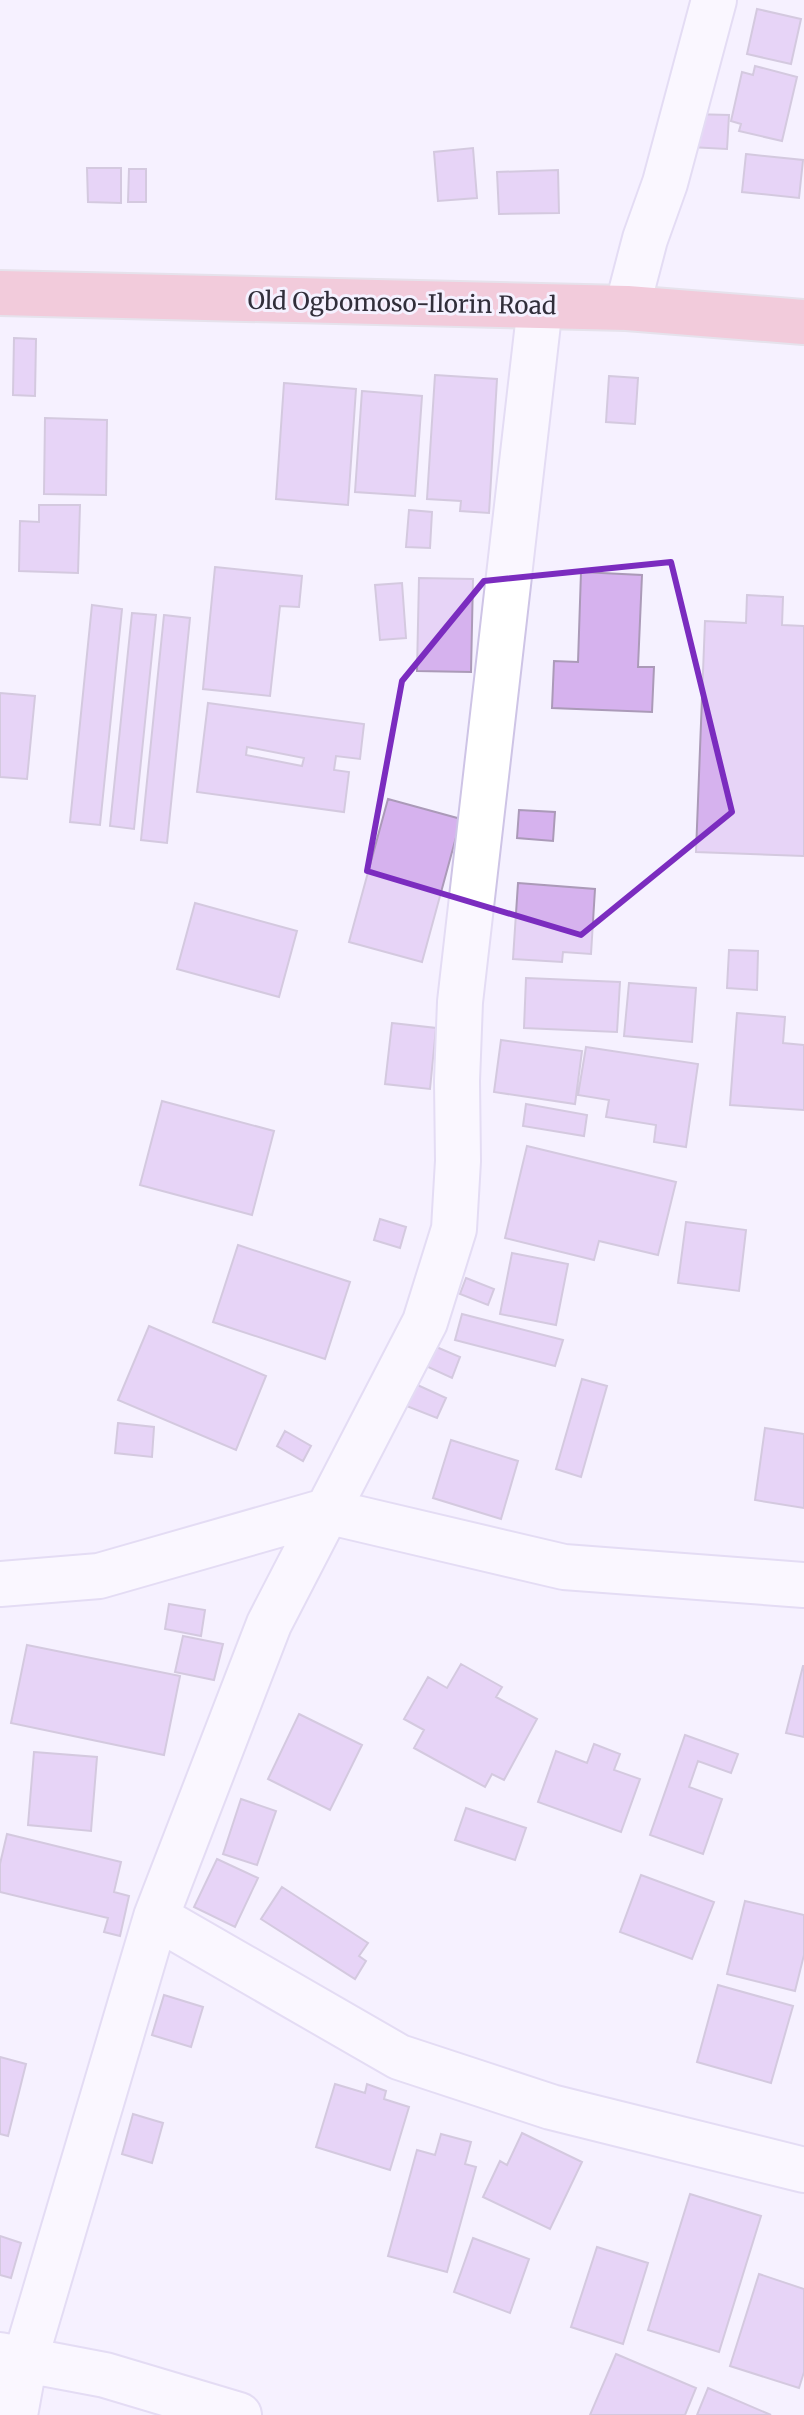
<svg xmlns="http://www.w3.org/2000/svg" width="804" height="2415" font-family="Merriweather,serif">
<rect width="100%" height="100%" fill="#f5f1ff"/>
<path fill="#d6b2ee" stroke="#ab9ab8" stroke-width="2" fill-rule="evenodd" d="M757 9 801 19 791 64 747 54Z
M755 66 797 77 782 141 739 131 741 124 731 121 742 72 753 75Z
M691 114 729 115 727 149 690 147Z
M473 148 477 198 438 201 434 152Z
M746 154 803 160 799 198 742 192Z
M87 168H121V203L88 202Z
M129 169H146V202H128Z
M558 170 559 213 499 214 497 172Z
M14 338 36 339 35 396 13 395Z
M435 375 497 379 489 513 460 511 461 501 427 499Z
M609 376 638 378 635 424 606 422Z
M284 383 356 389 348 505 276 499Z
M362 391 422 396 415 496 355 492Z
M45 418 107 420 106 495 44 494Z
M39 505H80L78 573 19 571 20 521 39 522Z
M409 510 432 512 430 548 406 547Z
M215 567 302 576 299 607 280 606 270 696 203 689Z
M581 572 642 575 638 667H654L652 712 552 708 554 661 578 662Z
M419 578 473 579 471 672 417 671Z
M402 583 406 638 380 640 375 585Z
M747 595 783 597 782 625 804 626V856L696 852 705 621 746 623Z
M92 605 122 609 100 825 70 822Z
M132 613 156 615 134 829 110 826Z
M164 615 190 618 167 843 141 840Z
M0 693 35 696 27 779 0 777Z
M208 703 364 724 360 759 336 756 334 770 349 772 344 812 197 792ZM247 747 304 758 302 766 246 755Z
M388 799 461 819 422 962 349 942Z
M519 810 555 812 553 841 517 838Z
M518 883 595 889 591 954 563 952 562 962 513 959Z
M195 903 297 931 279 997 177 969Z
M729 950 758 951 757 990 727 988Z
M526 978 620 982 617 1032 524 1028Z
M629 983 696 988 692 1042 624 1036Z
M737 1013 785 1017 783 1043 804 1045V1110L730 1105Z
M392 1023 436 1028 430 1089 385 1084Z
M501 1040 582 1051 575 1104 494 1092Z
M586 1047 698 1064 686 1147 654 1142 656 1125 606 1117 609 1100 578 1095Z
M162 1101 274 1131 252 1215 140 1185Z
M526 1104 587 1115 584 1136 523 1126Z
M527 1146 676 1182 658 1255 599 1241 594 1260 505 1238Z
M380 1219 406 1227 400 1248 374 1240Z
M686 1222 746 1230 739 1291 678 1283Z
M238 1245 350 1282 325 1359 213 1322Z
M512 1253 568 1264 556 1325 500 1314Z
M466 1278 494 1289 488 1305 460 1294Z
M462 1314 563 1340 555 1366 455 1340Z
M149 1326 266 1376 236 1450 118 1400Z
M434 1346 460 1357 452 1378 426 1366Z
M582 1379 607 1386 581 1477 556 1469Z
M413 1383 446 1398 437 1418 404 1405Z
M118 1423 154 1427 152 1457 115 1453Z
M765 1428 804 1434V1508L755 1500Z
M285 1431 311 1446 303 1461 277 1446Z
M451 1440 518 1461 501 1519 433 1498Z
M169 1604 205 1610 201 1636 165 1629Z
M183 1636 223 1644 214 1680 175 1672Z
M27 1645 180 1676 164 1755 11 1723Z
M461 1664 502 1687 496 1697 537 1719 504 1780 492 1774 485 1787 414 1748 424 1730 404 1719 428 1677 447 1688Z
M803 1666H804V1737L786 1733Z
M299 1714 362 1745 330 1810 268 1779Z
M685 1735 738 1754 731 1773 698 1761 689 1787 722 1799 703 1854 650 1835Z
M594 1744 620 1754 614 1770 640 1779 621 1832 538 1802 556 1751 587 1763Z
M34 1752 97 1757 91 1831 28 1825Z
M241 1799 276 1811 257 1865 223 1854Z
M466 1808 526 1828 515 1860 455 1840Z
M7 1834 121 1862 114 1892 129 1896 120 1936 104 1932 108 1918 0 1892V1864Z
M217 1859 258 1878 235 1927 194 1907Z
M641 1875 714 1902 692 1959 620 1932Z
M282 1887 368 1943 359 1956 366 1961 355 1979 261 1919Z
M745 1901 804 1915V1955L795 1991 727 1974Z
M718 1985 793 2006 771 2083 697 2062Z
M164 1995 203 2007 191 2047 152 2035Z
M0 2057 26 2064 8 2136 0 2134Z
M335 2084 365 2093 367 2084 386 2091 384 2099 409 2107 390 2170 316 2147Z
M133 2114 163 2123 152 2163 122 2154Z
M522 2133 582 2162 550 2229 483 2197 500 2161 507 2165Z
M441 2134 471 2142 465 2164 476 2167 447 2272 388 2256 417 2150 435 2155Z
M690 2194 761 2216 719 2352 648 2330Z
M0 2236 21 2243 11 2278 0 2275Z
M473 2238 529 2259 510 2313 454 2292Z
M597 2247 648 2263 623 2344 571 2327Z
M759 2274 804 2289V2372L799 2388 730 2366Z
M616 2354 696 2388 685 2415H590Z
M708 2388 771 2415H697Z"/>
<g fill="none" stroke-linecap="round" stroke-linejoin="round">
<defs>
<path id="street" d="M627 308 645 239 665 183 714 0
M0 1584 99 1576 326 1511 564 1567 804 1585
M156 1917 399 2057 551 2107 804 2170
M0 2355 105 2375 239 2415
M15 2415 25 2360 156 1917 269 1624 425 1322 454 1229 458 1161 457 1081 460 1002 540 306"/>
<path id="highway" d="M0 293 627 308 804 322"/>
</defs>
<use href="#street" stroke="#cec4e6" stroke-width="48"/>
<use href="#highway" stroke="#d2d1d4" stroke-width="48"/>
<use href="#street" stroke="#fff" stroke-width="44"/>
<use href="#highway" stroke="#ed9daf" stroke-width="44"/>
</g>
<path d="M0 0H804V2415H0ZM671 562 732 812 581 935 367 871 402 681 484 581Z" fill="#f5f1ff" fill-opacity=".55" fill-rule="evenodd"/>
<path fill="none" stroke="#7b2cbf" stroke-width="6" stroke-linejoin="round" d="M671 562 732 812 581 935 367 871 402 681 484 581Z"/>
<g text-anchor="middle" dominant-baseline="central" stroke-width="6" stroke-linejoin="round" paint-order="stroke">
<g font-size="24" fill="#312e3a" stroke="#f5f1ff">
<text transform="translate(402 303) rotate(1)">Old Ogbomoso-Ilorin Road</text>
</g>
</g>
</svg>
